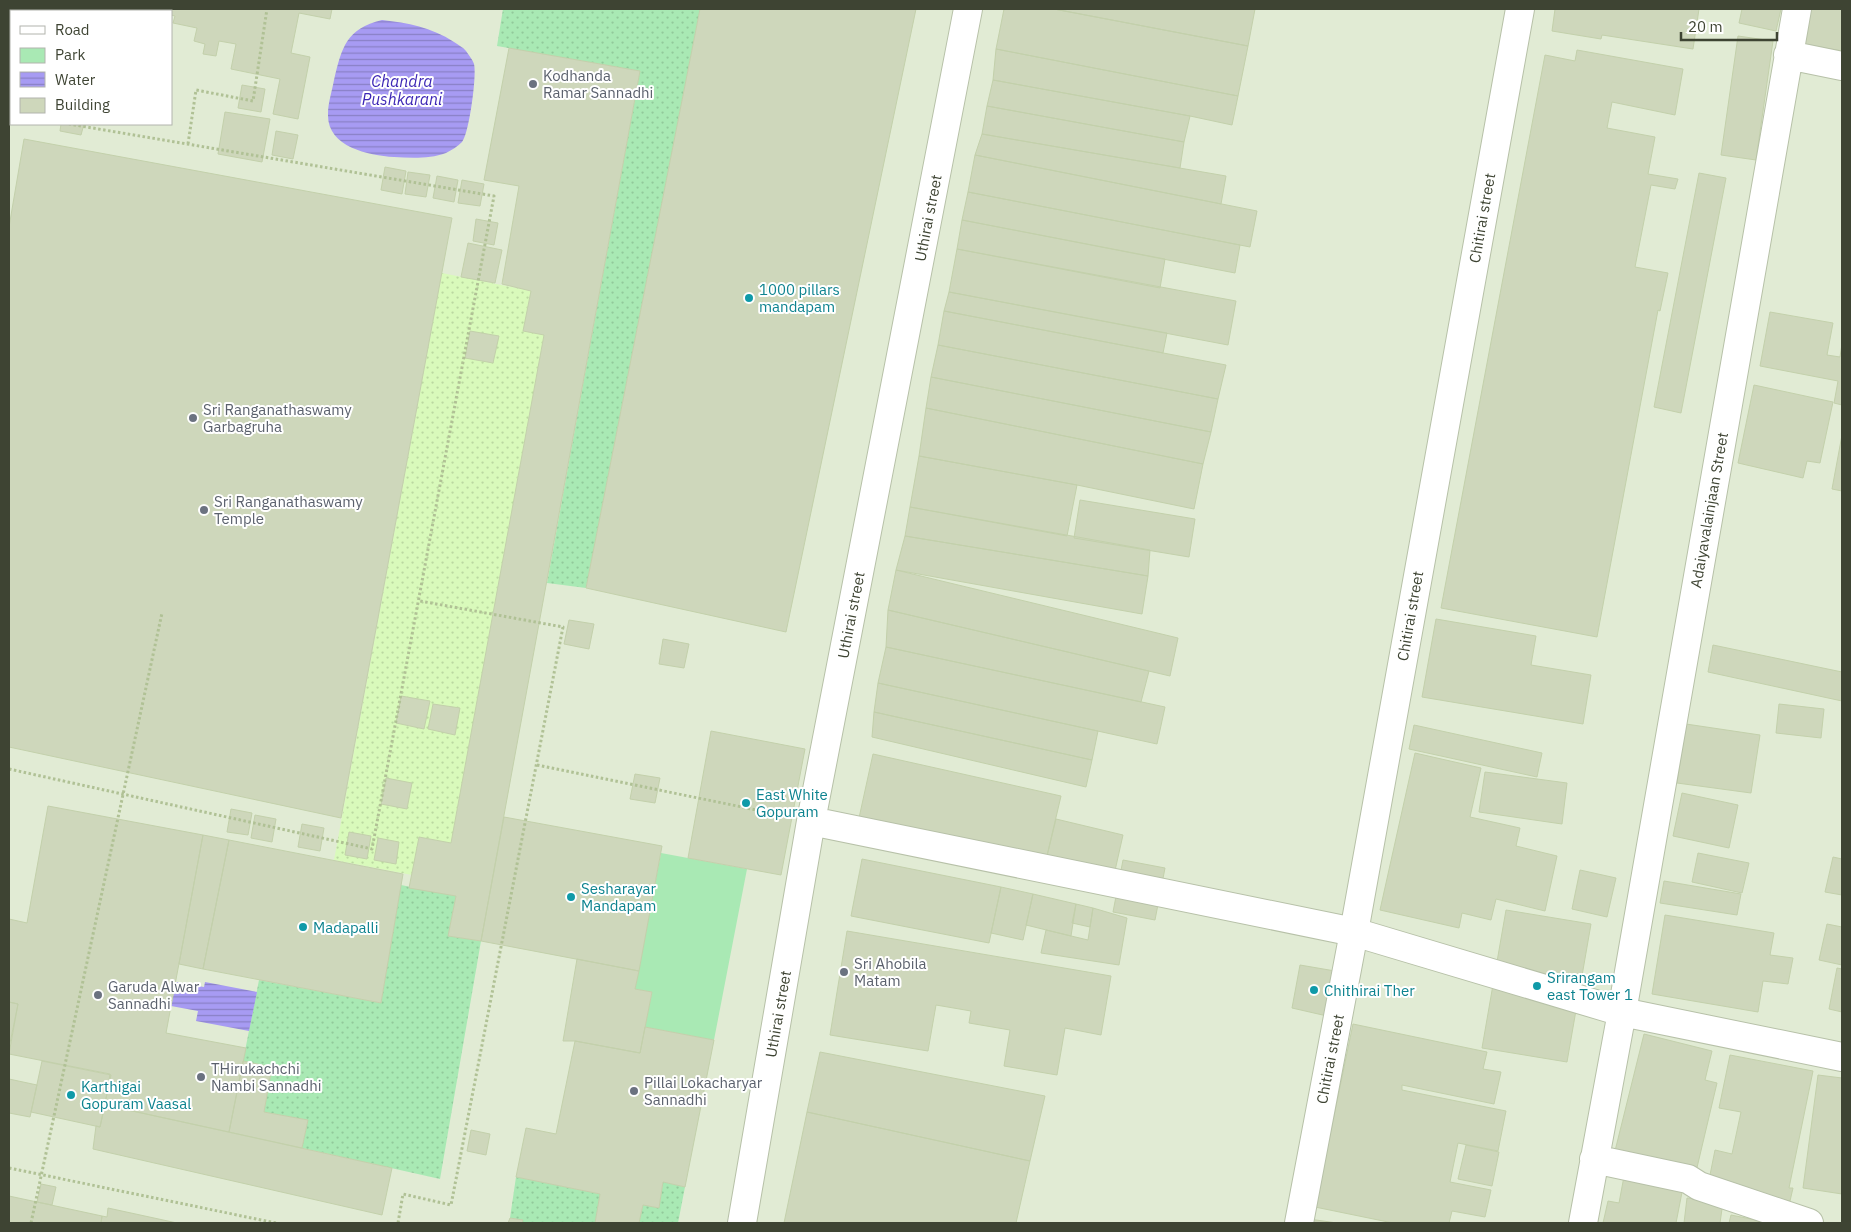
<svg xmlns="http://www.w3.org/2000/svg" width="1851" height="1232" font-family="'IBM Plex Sans',sans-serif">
<defs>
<pattern id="grass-dots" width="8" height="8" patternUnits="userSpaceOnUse" patternTransform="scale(1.25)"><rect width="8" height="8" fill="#a9e9b4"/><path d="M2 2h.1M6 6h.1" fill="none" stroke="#92c99b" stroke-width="1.8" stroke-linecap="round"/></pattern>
<pattern id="sand-dots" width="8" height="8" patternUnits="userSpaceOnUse" patternTransform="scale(1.25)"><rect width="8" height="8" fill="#d9fabb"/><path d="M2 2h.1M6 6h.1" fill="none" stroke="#bbd8a1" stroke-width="1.8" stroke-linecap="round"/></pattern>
<pattern id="water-rules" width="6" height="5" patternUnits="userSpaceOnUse" patternTransform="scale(1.25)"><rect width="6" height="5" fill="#a79bf3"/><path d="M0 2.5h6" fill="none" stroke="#8980c5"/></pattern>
</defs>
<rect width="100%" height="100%" fill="#ecf2e3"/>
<path fill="#e1ebd4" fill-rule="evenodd" d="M9 9H1842V1223H9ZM11 11H171V124H11Z"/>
<path fill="url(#grass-dots)" d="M503 9H700L586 588 547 583 640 71 497 46Z
M401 885 456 896 448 936 481 941 440 1179 302 1148 308 1120 264 1112 272 1068 243 1061 259 980 381 1003Z
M516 1177 600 1194 595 1223H522L523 1220 510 1218Z
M663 1182 685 1187 678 1223H639L643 1205 659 1208Z"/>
<path fill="url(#sand-dots)" d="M442 273 531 291 523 331 544 335 451 843 419 837 412 875 334 860Z"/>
<path fill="#a9e9b4" d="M661 853 747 869 714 1040 645 1027 652 992 635 989Z"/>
<path fill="url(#water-rules)" d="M382 20C408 23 431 27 454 42 458 45 463 47 466 51 468 54 473 60 474 64 477 75 469 134 462 142 458 146 452 150 446 153 430 159 411 158 394 157 368 155 327 147 328 114 328 103 332 91 334 80 342 47 346 29 382 20Z
M176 982 204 987 205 982 257 992 249 1031 196 1021 198 1011 171 1006Z"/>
<path fill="#ced7bb" stroke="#c3d0ab" d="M9 9H73V11H11V86H9Z
M139 9H332L330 19 299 13 291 53 310 57 298 119 273 114 280 79 231 69 236 44 219 41 216 56 203 54 205 44 194 41 197 28 173 23 175 16 171 15V11H152Z
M700 9H916L786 632 586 588Z
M1004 9H1054L1248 46 1238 96 996 49Z
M1054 9H1255L1248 46Z
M1555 9H1699L1693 49 1602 35 1601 39 1552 31Z
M1742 9H1781L1776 31 1739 23Z
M1811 9H1842V51L1804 44Z
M1738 36 1773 41 1756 160 1721 155Z
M509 48 640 71 481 941 448 936 456 896 409 888 419 837 451 843 544 335 523 331 531 291 502 284 519 186 484 180Z
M996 49 1238 96 1232 125 1190 116 993 80Z
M1577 50 1683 69 1675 115 1612 102 1607 128 1655 137 1648 174 1678 179 1675 189 1651 185 1635 267 1668 273 1660 311 1658 310 1597 637 1441 608 1545 55 1575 61Z
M993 80 1190 116 1184 142 987 106Z
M242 85 265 89 261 112 238 108Z
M987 106 1184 142 1180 168 982 134Z
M225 112 270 119 262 162 218 154Z
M61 124H84L81 135 60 131Z
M276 131 298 135 293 159 272 155Z
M982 134 1226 176 1221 204 975 155Z
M24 139 452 218 341 818 9 747V227Z
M975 155 1257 211 1250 247 968 192Z
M385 167 406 171 402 194 381 190Z
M408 172 430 175 426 197 405 194Z
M1699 173 1726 178 1681 413 1654 407Z
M437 176 458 180 454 202 433 198Z
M462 180 484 184 480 206 458 203Z
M968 192 1240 245 1235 273 962 220Z
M476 219 498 223 494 245 473 241Z
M962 220 1165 259 1160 288 957 249Z
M468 243 502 250 495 283 461 277Z
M957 249 1236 301 1228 345 949 292Z
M949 292 1167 333 1163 353 944 311Z
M944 311 1226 365 1218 399 938 345Z
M1770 312 1833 323 1827 355 1840 357 1842 344V405L1834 403 1838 381 1760 366Z
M470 331 499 336 493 363 465 358Z
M938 345 1218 399 1211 432 931 377Z
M931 377 1211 432 1203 464 926 408Z
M1754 385 1833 402 1820 463 1807 461 1803 478 1738 463Z
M926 408 1203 464 1194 509 1077 485 919 456Z
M1842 435V491L1832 489Z
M919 456 1077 485 1067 536 910 507Z
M1080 500 1195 519 1189 557 1074 538Z
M910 507 1150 550 1148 576 905 536Z
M905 536 1148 576 1142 614 896 570Z
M896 570 1178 638 1170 676 888 610Z
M888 610 1149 671 1141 702 886 647Z
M1436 619 1536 636 1531 665 1591 675 1583 724 1422 697Z
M569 620 594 624 589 649 564 644Z
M663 639 689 644 684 668 659 664Z
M1713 645 1842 672V701L1708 672Z
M886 647 1165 707 1157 744 878 683Z
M878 683 1098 731 1092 760 874 712Z
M401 696 430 701 424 729 396 723Z
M433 704 460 708 455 735 428 729Z
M1779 704 1824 709 1821 738 1776 733Z
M874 712 1092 760 1086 787 872 737Z
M1686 724 1760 735 1751 793 1677 783Z
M1414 725 1542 753 1537 777 1409 749Z
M711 731 805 749 781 875 688 858Z
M1415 753 1481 768 1470 817 1520 828 1516 846 1557 856 1545 911 1496 899 1491 920 1462 913 1459 928 1380 910Z
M873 754 1061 796 1046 860 859 818Z
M1485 772 1567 783 1562 824 1479 812Z
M635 774 660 778 655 803 630 799Z
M386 778 412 783 407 809 381 804Z
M1682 793 1738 805 1729 848 1673 836Z
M48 806 203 835 166 1033 246 1048 229 1132 105 1105 110 1074 9 1054 18 1004 9 1002V919L27 923Z
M231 809 252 813 248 835 227 832Z
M255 815 276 819 272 842 251 838Z
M504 817 662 846 639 971 481 941Z
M1056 819 1123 835 1114 875 1046 860Z
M302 824 324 828 320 851 298 847Z
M349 832 371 836 367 859 345 855Z
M203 835 229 840 203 969 179 964Z
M378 838 399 842 396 864 374 860Z
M229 840 403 874 381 1003 203 969Z
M1698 853 1749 863 1742 893 1692 882Z
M1833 857 1842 859V895L1825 892Z
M862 859 1001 887 989 943 851 916Z
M1123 860 1165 868 1155 920 1113 912Z
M1580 870 1616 878 1607 917 1572 909Z
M1664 881 1741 894 1737 915 1660 903Z
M1001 887 1033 894 1023 940 991 933Z
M1033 894 1076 904 1071 936 1026 925Z
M1076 904 1093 908 1090 927 1072 923Z
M1093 908 1127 918 1119 965 1041 953 1046 930 1088 940Z
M1506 910 1591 924 1567 1062 1482 1048Z
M1665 915 1774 933 1770 955 1793 958 1788 984 1763 981 1758 1012 1652 994Z
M1827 924 1842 927V965L1819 960Z
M847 931 1111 976 1101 1035 1065 1028 1057 1075 1004 1066 1010 1030 969 1023 971 1011 936 1005 928 1051 830 1035Z
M577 959 639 971 635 989 652 992 640 1053 575 1041H563Z
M1300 965 1335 971 1327 1016 1292 1008Z
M1837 968 1842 969V1012L1829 1009Z
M9 1002 18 1004 9 1048Z
M1353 1024 1487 1052 1483 1069 1501 1072 1494 1104 1402 1085V1090L1506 1111 1498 1151 1458 1143 1450 1182 1491 1190 1485 1217 1452 1211 1449 1223H1393L1315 1207Z
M645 1027 714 1040 685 1187 663 1182 659 1208 643 1205 639 1223H595L600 1194 516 1177 526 1128 556 1134 575 1041 640 1053Z
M1644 1034 1712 1051 1705 1080 1717 1083 1695 1176 1614 1155Z
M820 1052 1045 1096 1030 1161 807 1112Z
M1730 1055 1813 1071 1789 1188H1793L1790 1201 1708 1185 1715 1150 1732 1154 1741 1112 1719 1108Z
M42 1061 111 1075 100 1127 31 1112Z
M243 1061 272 1067 264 1112 308 1120 302 1148 229 1132Z
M1818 1075 1842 1078V1194L1803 1188Z
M9 1079 37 1085 30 1117 9 1113Z
M105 1105 392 1168 382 1215 93 1149 96 1126 100 1127Z
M807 1112 1030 1161 1016 1223H784Z
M471 1130 490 1134 486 1155 467 1151Z
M1466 1145 1499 1152 1492 1186 1458 1179Z
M1625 1171 1684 1182 1676 1223H1603L1608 1201 1619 1203Z
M41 1184 56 1187 52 1205 37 1202Z
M9 1196 102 1216 101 1223H9Z
M1687 1198 1723 1202 1720 1223H1684Z
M108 1208 177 1223H101L102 1216 107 1217Z
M1731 1215 1771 1223H1729Z
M510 1218 523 1220 522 1223H508Z
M1309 1219 1337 1223H1309Z"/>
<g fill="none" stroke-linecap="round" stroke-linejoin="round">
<defs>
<path id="minor" d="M1788 55 1842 66
M811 821 1354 932 1622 1012 1842 1057
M1594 1159 1688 1179 1699 1186 1809 1223
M742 1223 811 821 968 9
M1583 1223 1622 1012 1797 9"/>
<path id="tertiary" d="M1299 1223 1354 932 1520 9"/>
</defs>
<use href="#minor" stroke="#b7c1a8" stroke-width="30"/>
<use href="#tertiary" stroke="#b7c1a8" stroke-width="30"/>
<path stroke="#b0c195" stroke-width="3" stroke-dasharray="2.5 2.5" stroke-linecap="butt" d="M9 121 10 114H11
M188 144 196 90 253 101 267 9
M537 765 781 815
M9 769 372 849 494 196 69 124
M9 1168 276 1223
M31 1223 162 613
M398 1223 403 1194 451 1205 563 627 420 601"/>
<use href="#minor" stroke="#fff" stroke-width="28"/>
<use href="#tertiary" stroke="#fff" stroke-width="28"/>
</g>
<g fill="#6b7280" stroke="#fff" stroke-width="2">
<circle cx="533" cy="84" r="5"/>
<circle cx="193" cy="418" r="5"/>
<circle cx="204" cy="510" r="5"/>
<circle cx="844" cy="972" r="5"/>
<circle cx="98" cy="995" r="5"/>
<circle cx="201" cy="1077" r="5"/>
<circle cx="634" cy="1091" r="5"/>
</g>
<g fill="#0f9aa8" stroke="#fff" stroke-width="2">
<circle cx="749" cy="298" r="5"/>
<circle cx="746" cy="803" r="5"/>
<circle cx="571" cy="897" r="5"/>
<circle cx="303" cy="927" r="5"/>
<circle cx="1537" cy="986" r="5"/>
<circle cx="1314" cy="990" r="5"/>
<circle cx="71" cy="1095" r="5"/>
</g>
<g text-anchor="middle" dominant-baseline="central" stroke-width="4" stroke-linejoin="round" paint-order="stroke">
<g font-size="15" fill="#5b616d" stroke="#fff" text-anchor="start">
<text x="543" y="75">Kodhanda<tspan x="543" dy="17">Ramar Sannadhi</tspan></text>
<text x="203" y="409">Sri Ranganathaswamy<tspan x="203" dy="17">Garbagruha</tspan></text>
<text x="214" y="501">Sri Ranganathaswamy<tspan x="214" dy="17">Temple</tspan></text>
<text x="854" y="963">Sri Ahobila<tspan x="854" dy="17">Matam</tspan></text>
<text x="108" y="986">Garuda Alwar<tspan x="108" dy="17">Sannadhi</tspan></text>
<text x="211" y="1068">THirukachchi<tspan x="211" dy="17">Nambi Sannadhi</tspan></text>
<text x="644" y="1082">Pillai Lokacharyar<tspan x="644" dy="17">Sannadhi</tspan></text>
</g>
<g font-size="15" fill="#3e4433" stroke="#fff">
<text transform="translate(928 218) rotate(-79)">Uthirai street</text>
<text transform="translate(1482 218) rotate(-80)">Chitirai street</text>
<text transform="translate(1709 510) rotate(-80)">Adaiyavalainjaan Street</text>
<text transform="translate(851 615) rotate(-79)">Uthirai street</text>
<text transform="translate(1410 616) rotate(-80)">Chitirai street</text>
<text transform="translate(778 1014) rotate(-80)">Uthirai street</text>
<text transform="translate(1330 1059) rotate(-79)">Chitirai street</text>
</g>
<g font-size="15" fill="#0d838f" stroke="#fff" text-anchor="start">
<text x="759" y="289">1000 pillars<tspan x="759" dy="17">mandapam</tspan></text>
<text x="756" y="794">East White<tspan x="756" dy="17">Gopuram</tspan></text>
<text x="581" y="888">Sesharayar<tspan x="581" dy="17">Mandapam</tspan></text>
<text x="313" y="927">Madapalli</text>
<text x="1547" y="977">Srirangam<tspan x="1547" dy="17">east Tower 1</tspan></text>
<text x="1324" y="990">Chithirai Ther</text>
<text x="81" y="1086">Karthigai<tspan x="81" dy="17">Gopuram Vaasal</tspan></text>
</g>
<g font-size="16" font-style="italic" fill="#3d27b5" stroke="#fff">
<text x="402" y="81">Chandra<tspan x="402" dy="18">Pushkarani</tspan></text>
</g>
</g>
<rect width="1851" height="1232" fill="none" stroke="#3e4433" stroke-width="20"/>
<rect x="10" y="10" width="162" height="115" fill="#ffffff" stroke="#b2b4ad"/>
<rect x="20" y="26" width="25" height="8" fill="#ffffff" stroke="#b2b4ad"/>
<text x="55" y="35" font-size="15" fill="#3e4433">Road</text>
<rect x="20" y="48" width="25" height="15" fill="#a9e9b4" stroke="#b2b4ad"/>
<text x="55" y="60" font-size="15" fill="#3e4433">Park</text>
<rect x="20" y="72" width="25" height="15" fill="url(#water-rules)" stroke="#b2b4ad"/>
<text x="55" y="85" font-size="15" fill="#3e4433">Water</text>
<rect x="20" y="98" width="25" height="15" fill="#ced7bb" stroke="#b2b4ad"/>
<text x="55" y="110" font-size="15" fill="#3e4433">Building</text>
<path d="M1681 32v8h96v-8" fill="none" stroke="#3e4433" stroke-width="2.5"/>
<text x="1688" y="32" font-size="15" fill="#3e4433" stroke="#ffffff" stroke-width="4" paint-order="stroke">20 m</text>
</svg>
